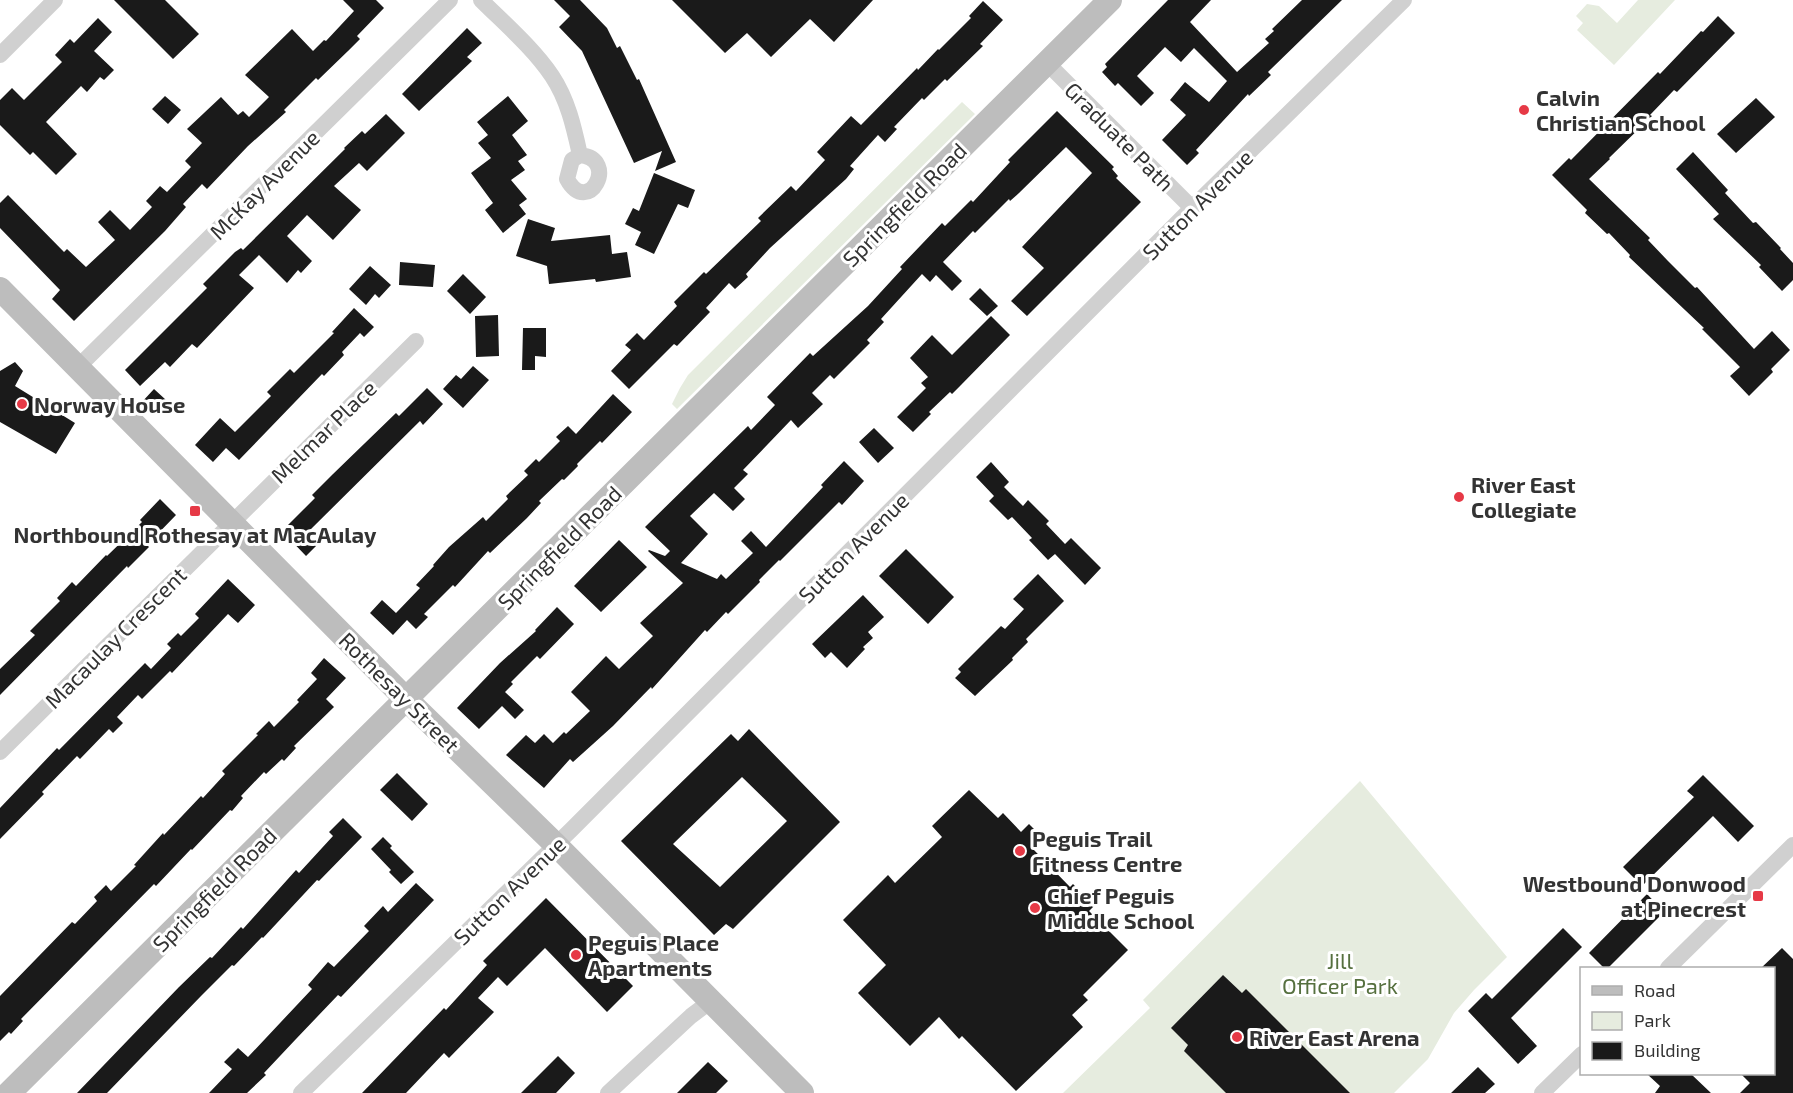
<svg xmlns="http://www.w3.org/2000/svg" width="1793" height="1093" font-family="'Exo 2',sans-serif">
<rect width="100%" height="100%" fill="#fff"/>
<path fill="#e6ecdf" d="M1638 0H1675L1614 65 1577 30 1583 23 1576 16 1587 4 1599 6 1617 23Z
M962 102 975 114 677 409 672 404 680 388 688 375Z
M1360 781 1507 957 1474 990 1454 1013 1428 1059 1394 1093H1063L1150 1008 1143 1000Z"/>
<path fill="#1a1a1a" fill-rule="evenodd" d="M114 0H165L199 34 173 59Z
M343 0H376L384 8 357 36 360 39 348 51 318 80 316 78 284 110 286 112 248 146 207 189 202 184 183 204 186 207 165 231 74 321 52 299 60 290 0 228V203L8 195 64 252 67 249 86 267 115 240 98 222 110 210 130 230 152 207 146 201 160 186 167 192 191 167 185 161 202 143 187 129 221 97 238 115 243 111 249 117 269 97 245 75 292 29 313 51 324 40 326 41 354 11Z
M554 0H580L607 28 617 48 620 46 637 80 639 79 676 162 655 171 662 151 634 163 582 51 559 27 570 16Z
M672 0H873L834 42 810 19 771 57 747 33 725 53Z
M1168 0H1211L1190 22 1237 72 1269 43 1265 39 1274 31 1272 29 1302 0H1342L1268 72 1271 75 1249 96 1248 94 1196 150 1199 153 1187 165 1162 140 1186 115 1170 100 1185 82 1209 102 1227 81 1194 48 1181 62 1165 47 1137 76 1154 93 1141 106 1118 83 1115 86 1102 72 1107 67 1105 64Z
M983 1 1003 20 980 44 983 46 947 81 945 79 924 100 922 98 894 127 897 129 885 142 878 135 850 166 854 169 846 179 770 248 746 274 748 277 735 289 729 283 706 308 710 312 677 346 674 344 629 389 611 371 631 350 625 345 637 333 644 340 677 306 674 302 704 272 706 274 761 221 758 218 791 186 796 191 825 160 817 152 851 116 861 125 917 68 918 70 938 49 939 50 971 18 969 16Z
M1718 16 1735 33 1677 92 1674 90 1650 115 1652 116 1609 158 1610 159 1589 179 1650 238 1648 240 1668 261 1695 288 1697 287 1754 349 1772 331 1790 350 1771 369 1773 372 1749 396 1730 376 1740 367 1702 329 1704 328 1629 257 1630 255 1609 233 1607 234 1585 213 1587 210 1552 175 1569 158 1571 160 1658 72 1660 74 1701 31 1703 32Z
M98 18 112 32 94 51 114 70 104 80 100 77 87 92 81 86 46 122 77 154 56 175 33 152 30 155 0 125V100L12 88 24 100 62 62 55 55 70 39 74 43Z
M467 28 482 43 467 57 472 61 419 111 402 94Z
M165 96 181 110 168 124 152 109Z
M508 96 528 121 512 135 527 155 518 161 525 170 511 180 527 199 519 205 526 214 503 233 485 210 493 203 471 173 491 158 478 143 488 135 477 122Z
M1756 98 1775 117 1736 153 1717 134Z
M1057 111 1114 167 1112 169 1118 176 1116 178 1141 202 1027 316 1011 301 1044 268 1022 247 1092 173 1066 147 1019 193 1010 201 1009 199 975 233 973 231 943 262 962 281 952 291 936 275 930 282 922 274 881 319 884 322 867 340 870 343 834 379 830 375 812 393 823 404 798 428 791 420 743 470 748 474 734 488 745 499 733 511 714 493 690 516 708 534 681 563 717 579 721 574 726 579 753 553 741 541 751 531 766 547 823 487 821 485 844 461 864 481 842 505 839 502 780 561 779 560 759 580 760 582 728 614 726 612 707 632 705 630 652 689 651 687 613 726 573 762 570 759 544 788 506 755 526 735 535 743 544 734 553 743 564 732 566 734 590 711 571 692 606 656 619 669 653 636 640 623 683 583 648 551 649 550 665 556 670 551 645 527 748 426 751 430 775 405 767 397 810 353 813 356 868 306 902 269 900 267 942 223 945 226 971 200 973 202 1010 162 1008 160Z
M386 114 405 133 367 171 359 163 334 186 361 210 333 240 307 215 287 236 312 261 301 273 298 270 287 283 259 255 239 275 254 288 197 348 192 344 170 367 165 362 140 386 125 370 207 288 203 284 235 252 241 248 243 250 345 149 344 148 362 131 365 134Z
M1693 152 1728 190 1725 193 1753 223 1756 222 1781 248 1780 249 1793 263V280L1782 291 1759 267 1761 265 1713 219 1719 214 1676 169Z
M654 173 695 190 688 208 678 204 654 254 635 245 641 232 625 224 633 208 639 211Z
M528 219 555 228 551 241 610 235 612 254 627 252 631 277 596 282 595 279 549 284 547 266 516 256Z
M400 262 435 265 433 287 399 285Z
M370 266 391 285 379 298 375 294 366 305 349 289Z
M463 274 486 297 470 314 447 291Z
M980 288 998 306 987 316 969 299Z
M354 308 374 327 364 337 360 333 342 352 344 355 324 376 322 374 239 460 226 448 213 462 195 445 220 418 235 432 271 396 267 392 290 369 294 373 334 333 332 332Z
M498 315 499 356 476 357 475 316Z
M991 316 1010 335 961 385 952 394 950 392 929 412 931 414 913 432 897 417 926 388 921 383 928 377 910 358 932 335 952 355Z
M523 328H546V357L535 356V370H522Z
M15 362 23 371 15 386 75 423 56 454 0 422V371Z
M473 366 489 380 463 408 443 389 456 375 461 379Z
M427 388 443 404 423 425 420 421 309 531 320 542 306 556 282 531 315 498 312 495 333 474 396 413 399 416Z
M154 389 166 400 153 414 141 403Z
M613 394 632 412 602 443 600 441 577 464 578 466 564 480 562 479 539 501 541 503 527 518 490 553 488 551 455 587 453 585 424 614 428 617 416 629 407 620 393 635 370 613 382 600 396 613 420 588 416 585 434 566 433 565 449 547 483 517 486 521 508 499 506 496 528 475 524 471 536 459 539 462 560 441 556 437 568 426 576 434Z
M874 428 894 448 878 463 859 442Z
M991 462 1009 482 1004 487 1023 506 1028 500 1049 521 1046 524 1065 544 1071 538 1101 568 1085 585 1055 554 1048 560 1029 540 1032 538 1012 517 1008 520 989 501 994 496 976 477Z
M160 499 176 515 147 545 149 547 128 568 127 566 0 695V669L35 635 30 631 60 601 57 598 72 582 76 586 106 555 107 556 142 522 140 520Z
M619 540 647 567 601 612 574 586Z
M906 549 954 597 928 624 879 576Z
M1038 574 1064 601 1026 639 1028 642 1012 658 1013 660 975 696 955 678 961 672 958 669 1001 626 1005 629 1024 609 1013 599Z
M228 579 255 605 238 623 228 614 172 673 170 671 142 699 138 695 117 717 123 723 113 733 109 729 80 759 77 756 42 792 44 794 0 839V808L57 748 59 750 145 663 151 669 171 648 167 644 178 633 181 636 199 618 195 614Z
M863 595 884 617 868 632 873 638 863 647 865 649 847 668 831 652 825 658 812 644Z
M557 607 574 624 540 659 537 656 511 682 513 684 505 692 524 710 515 719 502 706 479 729 457 708 500 663 536 631 535 630Z
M324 658 346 678 326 699 334 707 294 746 296 748 284 761 282 759 266 774 264 772 241 796 243 798 232 811 230 810 192 850 191 849 156 886 154 884 21 1019 23 1021 11 1034 9 1032 0 1041V996L72 922 75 924 97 901 94 897 106 885 111 891 136 866 134 865 163 833 164 835 201 796 203 798 225 774 222 771 258 735 256 734 269 721 274 727 299 702 297 700 317 679 311 673Z
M749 729 840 822 733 929 726 924 714 935 621 841 731 734 738 741ZM742 777 787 821 720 887 673 844Z
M397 773 428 804 412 821 380 790Z
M1703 775 1754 826 1738 842 1713 816 1642 886 1623 867 1694 797 1687 791Z
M969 790 998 818 1003 813 1021 832 1029 824 1043 838 1033 849 1070 887 1073 884 1094 906 1089 911 1128 950 1083 995 1088 1000 1072 1015 1083 1027 1016 1091 962 1036 959 1039 939 1017 910 1046 858 993 886 965 843 920 888 875 895 883 942 837 932 826Z
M343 818 362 837 319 881 317 880 263 938 262 937 234 966 232 965 202 995 107 1093H77L179 987 210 957 212 958 241 927 243 929 296 870 299 873 333 836 329 832Z
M383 837 392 846 390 848 414 872 401 884 389 872 391 870 371 849Z
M416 883 434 900 341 997 338 995 296 1039 264 1073 266 1075 247 1093H209L232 1069 224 1062 238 1048 248 1057 312 989 308 985 328 962 334 967 369 931 364 926 383 906 388 912Z
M1647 894 1664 912 1607 969H1605L1589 953Z
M546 898 633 986 607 1012 545 948 507 986 498 977 478 998 494 1012 449 1058 444 1053 406 1093H362L444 1008 446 1010 487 965 483 961Z
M1563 928 1582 947 1511 1018 1537 1046 1518 1064 1468 1011 1486 993 1492 999Z
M1782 948 1793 959V1093H1740L1750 1083 1741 1074H1773V969H1760Z
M1223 975 1242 993 1246 989 1350 1093H1226L1184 1051 1188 1045 1171 1028Z
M558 1056 575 1073 556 1093H521Z
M708 1062 728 1081 716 1093H677Z
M1478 1067 1495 1084 1485 1093H1451Z
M1647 1074H1691L1711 1093H1655L1660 1086Z"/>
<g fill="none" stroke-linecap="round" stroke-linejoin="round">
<path stroke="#d0d0d0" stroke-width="16" d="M481 0C505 24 533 48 552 76 568 100 574 128 580 155
M0 55 55 0
M1047 63 1192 208
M580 155C620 159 588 218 567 179L572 160Z
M77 368 450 0
M0 752 416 341
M1668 968 1793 845
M301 1093 571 830 1192 208 1404 0
M608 1093 691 1016 711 1001
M1542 1093 1582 1054"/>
<path stroke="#bdbdbd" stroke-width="24" d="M0 289 406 699 555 844 802 1093
M9 1093 1110 0"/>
</g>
<g fill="#e63946" stroke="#fff" stroke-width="2">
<circle cx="1524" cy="110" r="6"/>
<circle cx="22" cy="404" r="6"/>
<circle cx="1459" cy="497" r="6"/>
<rect x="189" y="505" width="12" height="12" rx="3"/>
<circle cx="1020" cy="851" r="6"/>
<rect x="1752" y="890" width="12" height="12" rx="3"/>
<circle cx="1035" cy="908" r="6"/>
<circle cx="576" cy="955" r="6"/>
<circle cx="1237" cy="1037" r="6"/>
</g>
<g text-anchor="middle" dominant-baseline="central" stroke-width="6" stroke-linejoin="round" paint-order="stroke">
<g font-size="22" font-weight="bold" fill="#333" stroke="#fff" text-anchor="start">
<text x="1536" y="97">Calvin<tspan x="1536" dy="25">Christian School</tspan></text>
<text x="34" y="404">Norway House</text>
<text x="1471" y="484">River East<tspan x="1471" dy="25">Collegiate</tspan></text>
<text x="195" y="534" text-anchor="middle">Northbound Rothesay at MacAulay</text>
<text x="1032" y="838">Peguis Trail<tspan x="1032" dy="25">Fitness Centre</tspan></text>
<text x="1746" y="883" text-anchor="end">Westbound Donwood<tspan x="1746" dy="25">at Pinecrest</tspan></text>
<text x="1047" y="895">Chief Peguis<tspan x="1047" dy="25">Middle School</tspan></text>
<text x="588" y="942">Peguis Place<tspan x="588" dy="25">Apartments</tspan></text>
<text x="1249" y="1037">River East Arena</text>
</g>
<g font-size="22" fill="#333" stroke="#fff">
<text transform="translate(1120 136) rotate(45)">Graduate Path</text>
<text transform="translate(264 184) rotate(-45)">McKay Avenue</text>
<text transform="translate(904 204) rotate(-45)">Springfield Road</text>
<text transform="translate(1197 204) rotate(-45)">Sutton Avenue</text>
<text transform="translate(323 431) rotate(-44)">Melmar Place</text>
<text transform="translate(559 547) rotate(-45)">Springfield Road</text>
<text transform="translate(853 547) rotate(-45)">Sutton Avenue</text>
<text transform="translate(115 637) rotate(-45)">Macaulay Crescent</text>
<text transform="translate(400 692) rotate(45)">Rothesay Street</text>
<text transform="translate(214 889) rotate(-45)">Springfield Road</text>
<text transform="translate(509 890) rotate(-44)">Sutton Avenue</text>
</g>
<g font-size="22" fill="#56703f" stroke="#fff">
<text x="1340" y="960">Jill<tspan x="1340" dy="25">Officer Park</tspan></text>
</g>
</g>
<rect x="1580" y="967" width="195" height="108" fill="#ffffff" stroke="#adadad" stroke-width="1.5"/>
<rect x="1592" y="986" width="30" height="9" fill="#bdbdbd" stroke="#adadad" stroke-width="1.5"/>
<text x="1634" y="997" font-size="18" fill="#333333">Road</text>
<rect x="1592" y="1012" width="30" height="18" fill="#e6ecdf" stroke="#adadad" stroke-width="1.5"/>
<text x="1634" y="1027" font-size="18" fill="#333333">Park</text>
<rect x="1592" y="1042" width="30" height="18" fill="#1a1a1a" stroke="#adadad" stroke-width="1.5"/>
<text x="1634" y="1057" font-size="18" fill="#333333">Building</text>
</svg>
